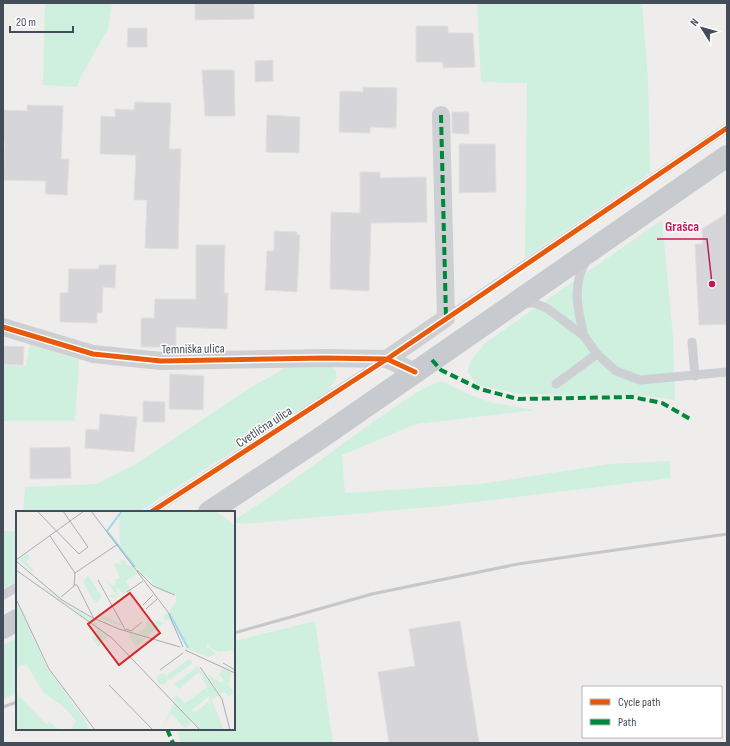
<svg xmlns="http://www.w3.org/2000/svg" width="730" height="746" font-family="'Sofia Sans Condensed',sans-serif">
<rect width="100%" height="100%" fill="#eeedec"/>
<path fill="#cff0de" d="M45 3H112L108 29 80 78 77 87 43 85Z
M477 3H642L648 80 650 173 525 258 527 83 481 82Z
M662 220 673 337 675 400 646 396 520 394 477 385 468 372 470 362 485 343Z
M30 344 79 360 75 421H3V365L26 366Z
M297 364H328L336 371V379L328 391 138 512H23L25 487 96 484 136 464 245 391 285 368Z
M442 381 468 394 493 403 535 410 416 424 342 455 345 493 481 484 610 464 669 461 671 478 442 506 243 524 234 522V520C284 489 331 451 379 418 400 404 419 388 442 381Z
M3 531H17V581L3 589Z
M315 621 333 743H181L177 729H234V641Z
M17 638V694L3 699V645Z"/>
<path fill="#d6d6d8" stroke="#dfdfdf" d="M195 3H254V19L195 20Z
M416 26H448V33H473L475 67 443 68V62H416Z
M128 28H147V47H127Z
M273 60V81L255 82V61Z
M202 70H234L235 116H205Z
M363 87 397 88 396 128 370 127V133L339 132 340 91 363 92Z
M135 102 171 103 169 149H181L178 249 145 248 147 200H134L136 155 100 154 101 116 115 117V109L134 110Z
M27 105 63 106 61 159H69L67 195 45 194 46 181 3 180 5 143H3V110L27 111Z
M452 112H469V134L452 133Z
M267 115 300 117 299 153 266 152Z
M459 144H495L496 192 459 193Z
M360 172H380V178L426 177 427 222 371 223 369 291 330 289 331 212 360 213Z
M727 213V324L699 325 695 244H703L702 229Z
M274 231 297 232V235H300L297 292 265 290 267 251H274Z
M196 245H225L224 293H228L227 329 176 327V347H141V318H154L155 299H196Z
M99 265H116L115 288 103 287 102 313H97V323L60 322V293H68L69 269H99Z
M4 346 24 347 23 365 3 364Z
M170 374 204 376 203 410 169 409Z
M143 401 165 402V422H143Z
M100 414 137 417 134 452 85 448 86 429 99 430Z
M70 447 71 478 30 479V448Z
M460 621 479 743H389L378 672 415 666 409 629Z"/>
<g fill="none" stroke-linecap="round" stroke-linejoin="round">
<path stroke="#cecfd3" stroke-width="9" d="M523 303H535L548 309 584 336 597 354 616 371 640 380 727 372
M446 318 727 128
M584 336C578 312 571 283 587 260
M692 342 695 376
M556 384 597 354
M151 512 383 361
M3 595 17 587"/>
<path stroke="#cecfd3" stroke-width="18" d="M3 327 93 354 161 361 324 358 387 359 415 372
M387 359 446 318 441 115"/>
<path stroke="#c7cace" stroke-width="22" d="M209 512 319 439 727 156
M3 628 17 620"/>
<path stroke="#c5c7ca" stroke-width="3" d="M234 633 372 594 518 564 727 534
M3 707 17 702"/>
<path stroke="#00873e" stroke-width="4" stroke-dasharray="8 4" stroke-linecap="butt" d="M441 115 446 318
M432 360 441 370 480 389 518 399 632 397 662 403 692 420
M167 729 173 743"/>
<defs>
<path id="cycleway" d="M3 327 93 354 161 361 324 358 387 359 415 372
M151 512 387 359 727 128"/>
</defs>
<use href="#cycleway" stroke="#fff" stroke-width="8"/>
<use href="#cycleway" stroke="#e8590c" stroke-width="5"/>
</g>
<g text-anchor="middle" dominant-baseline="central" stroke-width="3" stroke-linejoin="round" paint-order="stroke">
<g font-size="13" fill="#434d5a" stroke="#fff">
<text transform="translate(193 349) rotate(-1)">Temniška ulica</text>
<text transform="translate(264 427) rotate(-33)">Cvetlična ulica</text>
</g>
</g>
<g transform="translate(16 511)">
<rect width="219" height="219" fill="#eeedec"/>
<path d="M108 0H200L219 15 217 139 203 141 196 138 192 132 189 138 193 136 199 143 193 146 172 138 153 100 160 91V83L150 82 136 74V70L119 56 104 34 103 6ZM11 43 14 46 10 51 18 59 16 61 3 48ZM108 49 112 55 115 54 121 63 110 70 115 78 108 83 102 77 100 78 103 86 100 87 92 86 96 83 101 85 89 68 97 75 100 72 99 69 104 67 98 53 101 52 105 54 104 50ZM72 64 86 86 79 92 67 71ZM28 76 55 96 80 110 82 116 27 77ZM0 90 31 157 71 212 73 219H55L60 210 50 198 27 181 10 153 0 157ZM82 102 105 113 107 116 80 106ZM151 103 153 105 159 118 153 108 131 125 121 122 131 115 129 112 133 108 138 112 143 109 146 112 150 110 147 106ZM82 118 92 125 82 136 76 127ZM115 123 122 125 129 128 120 136 112 124ZM173 148 177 152 154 169 150 165ZM180 154 203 184 196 189 208 219H184L157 187 160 184 169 192 191 176 183 161 163 178 158 173 180 157ZM193 185 194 192 193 196V190L179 202 176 199ZM207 157 215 161 213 174 203 164ZM140.5 168a5.5 5.5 0 1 1 11 0a5.5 5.5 0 1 1-11 0ZM191 163 205 172 208 169 217 180 216 183 213 185 208 181 204 183ZM0 182 30 213 34 211 43 219H0ZM158 191 178 211 173 208 175 213 168 217 155 202 146 219Z" fill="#cff0de" fill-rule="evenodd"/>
<path fill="none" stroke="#a0d7f0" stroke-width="2" d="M106 0 91 20 119 56M153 102 172 137"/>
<path fill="none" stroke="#aaadb2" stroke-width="1" d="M21 0 63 43 72 36 47 0M75 0 152 101 167 136M34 25 59 62M0 49 68 0M0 50 46 89 75 106 103 118 164 136M0 59 96 127 184 219M121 59 137 75 159 84M82 69 110 120M58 74H61L78 108M111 81 127 70M45 86 58 75 59 62 102 33M0 88 33 158 79 219M127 94 137 84M130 98 141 88M110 118 115 120 126 111M169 139 219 162M207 152 219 159M184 156 206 188 214 219M144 159 167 142M93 174 137 219"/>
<path fill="#d62828" fill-opacity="0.15" stroke="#d62828" stroke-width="2" d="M114 82 144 122 103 154 72 113Z"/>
<rect width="219" height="219" fill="none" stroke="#434d5a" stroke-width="2"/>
</g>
<path fill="none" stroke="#c2185b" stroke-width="1.5" d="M712 284L707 239H657"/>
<circle fill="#c2185b" stroke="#fff" stroke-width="1.5" cx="712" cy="284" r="4"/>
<g font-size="14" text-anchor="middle" font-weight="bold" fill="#c2185b" stroke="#fff" stroke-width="3" stroke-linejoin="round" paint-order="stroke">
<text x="682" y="231">Grašca</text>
</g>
<rect width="730" height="746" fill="none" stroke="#434d5a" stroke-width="8"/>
<rect x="582" y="686" width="140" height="52" fill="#ffffff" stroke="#b4b8bd"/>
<rect x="590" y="699" width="20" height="6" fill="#e8590c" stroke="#b4b8bd"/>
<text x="618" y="706" font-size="12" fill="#434d5a">Cycle path</text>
<rect x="590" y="719" width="20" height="6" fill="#00873e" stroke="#b4b8bd"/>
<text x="618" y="726" font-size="12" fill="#434d5a">Path</text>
<g transform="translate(702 28) rotate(307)" stroke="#ffffff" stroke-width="3" paint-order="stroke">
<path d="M0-3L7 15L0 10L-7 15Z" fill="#434d5a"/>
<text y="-6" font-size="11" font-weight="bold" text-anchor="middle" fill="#434d5a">N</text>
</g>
<path d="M10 26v6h63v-6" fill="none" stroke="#434d5a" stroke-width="2"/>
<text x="16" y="26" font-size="12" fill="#434d5a" stroke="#ffffff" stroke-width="3" paint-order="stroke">20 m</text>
</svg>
